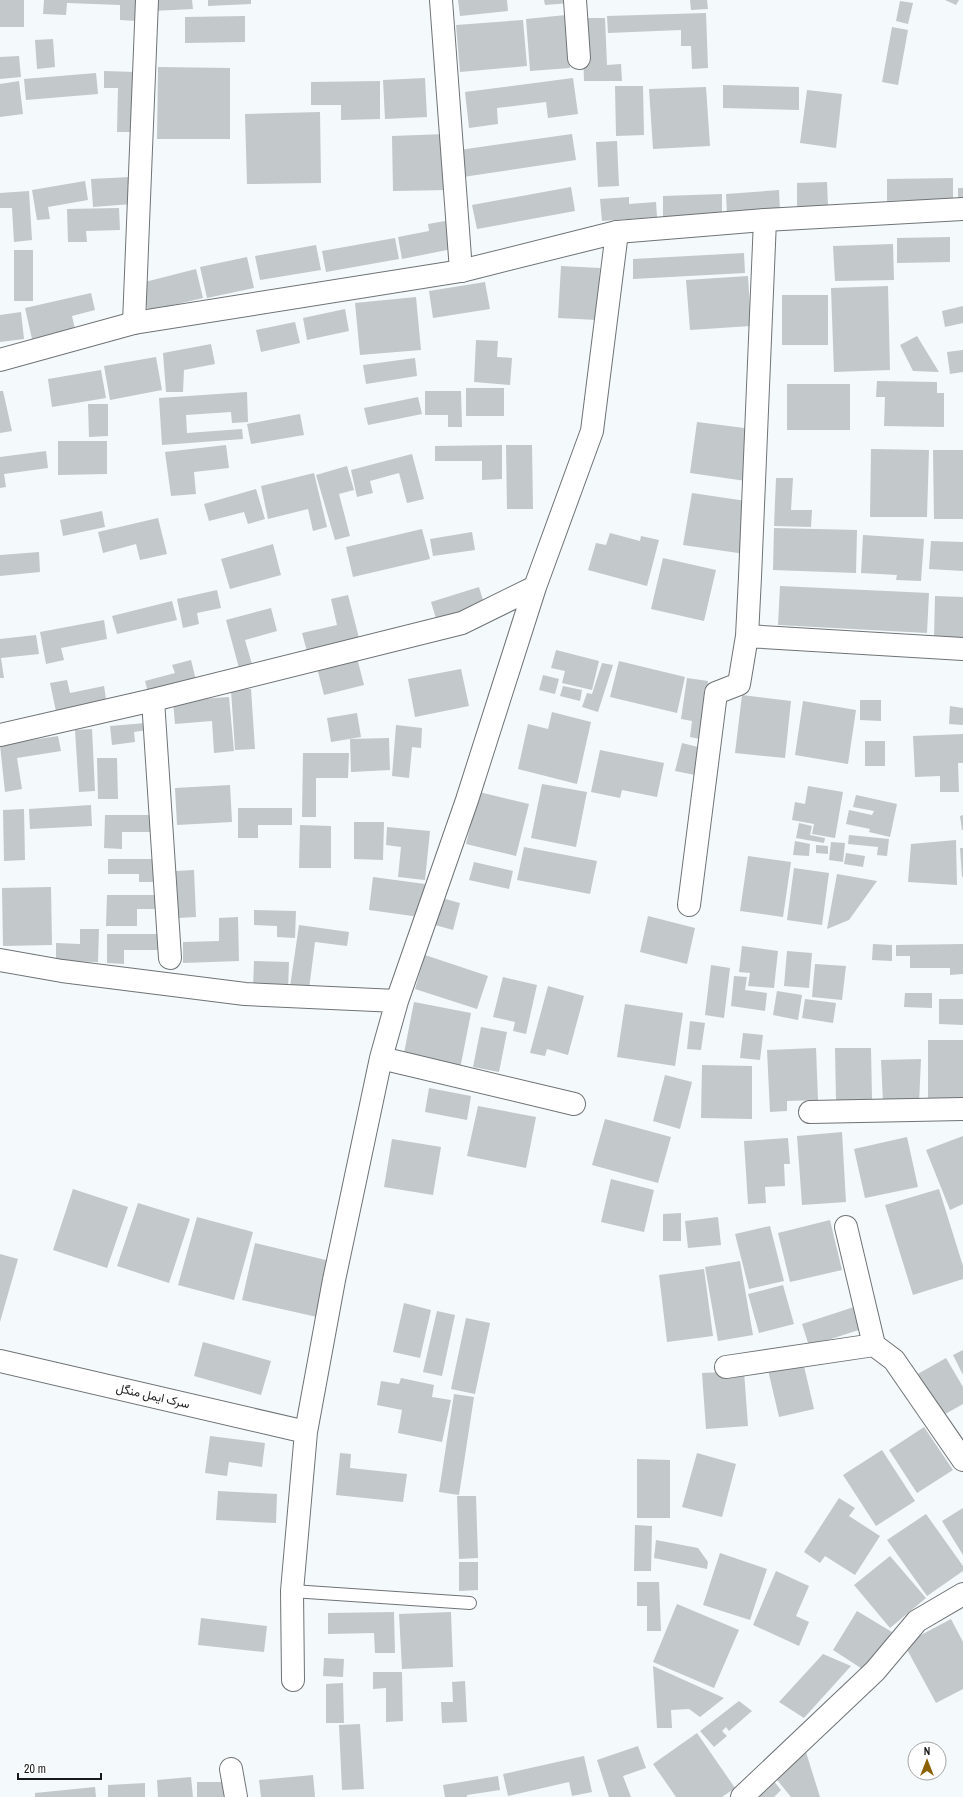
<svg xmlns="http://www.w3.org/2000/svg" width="963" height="1797" font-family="'Archivo Narrow',Vazirmatn,sans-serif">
<rect width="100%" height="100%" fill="#f4f9fb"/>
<path fill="#c3c8ca" d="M0 0H24V27H0Z
M44 0H138L137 21 120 20V5L67 3 66 15 43 14Z
M151 0H192L193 9 152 11Z
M208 0H251V4L208 6Z
M458 0H507L508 11 460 16Z
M544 0H570V3L545 5Z
M690 0H707L708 9 691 10Z
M945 0H959L956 5Z
M900 1 913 3 908 24 896 21Z
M706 13 708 68 692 69 691 46H681V30L608 33 607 16Z
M566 15 570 68 530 71 526 19Z
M245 16V42L185 43V17Z
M582 18H605L607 65 621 64 622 81H584Z
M523 20 527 66 460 72 456 25Z
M892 27 908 30 898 85 882 82Z
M53 39 55 67 37 69 35 40Z
M19 56 21 77 0 79V57Z
M158 67 230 68V139H157Z
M104 71 136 72 135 132H117L118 88H104Z
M96 73 98 94 26 100 24 79Z
M425 78 427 117 385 119 383 80Z
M573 78 578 114 548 118 546 102 497 108 498 124 469 128 465 92Z
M19 81 23 114 0 117V84Z
M380 81V119L341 120V105H311V82Z
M723 85 799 87V110L723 108Z
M615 86H643L644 135 616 136Z
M706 87 710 146 653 149 649 89Z
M807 90 842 94 836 148 800 143Z
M320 112 321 183 247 184 245 114Z
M446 134 448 190 393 191 392 136Z
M572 134 576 160 463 177 459 150Z
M617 141 619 186 598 187 596 142Z
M130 177 132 204 93 207 91 179Z
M953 178V199L887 201V179Z
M85 181 88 200 48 207 50 219 37 220 32 190Z
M827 182 828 206H797V183Z
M571 187 575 211 477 229 472 205Z
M958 188H963V199H958Z
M779 190 780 212 727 215 726 194Z
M29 191 32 240 14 242 12 208H0V193Z
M722 194V217L663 219V196Z
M629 197V204L656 202 657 217 602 221 600 199Z
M119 208 120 230 86 231 87 242H68L67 209Z
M451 220 457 248 402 259 398 237 429 231 428 224Z
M950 237V262L897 263V238Z
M395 238 399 259 326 272 322 251Z
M893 244 894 280 835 281 833 246Z
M316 245 321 270 260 280 255 256Z
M14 250H33V301H14Z
M744 253 745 273 633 279V259Z
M247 257 254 288 207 298 200 267Z
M561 266 600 268 597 320 558 318Z
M196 269 203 298 148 311 141 283Z
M748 276 751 326 690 330 686 280Z
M485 282 490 309 433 318 429 291Z
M888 286 890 370 834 372 831 288Z
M91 293 95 310 72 316 75 329 32 339 25 308Z
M782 295H828V345H782Z
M416 297 421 350 360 355 355 303Z
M963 306V323L945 327 942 311Z
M345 309 349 331 307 340 303 318Z
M21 312 24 339 0 342V315Z
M295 322 300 343 261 352 256 330Z
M917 336 939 372 913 371 900 345Z
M476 340 498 341 497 357 512 358 510 385 474 382Z
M211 344 215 364 184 370 183 392H166L163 353Z
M963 350V372L950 374 947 352Z
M156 357 162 390 110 400 104 366Z
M415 358 417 376 366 384 363 365Z
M101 370 106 398 52 407 48 379Z
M877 381 937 382V393H944V427L884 426 885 397H876Z
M787 384H850V430H787Z
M466 388H504V416H466Z
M0 391H3L12 431 0 433Z
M425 391H461L462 427H448V415H425Z
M247 392 248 422 232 423 231 412 186 415 187 433 242 429 243 439 162 445 159 398Z
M418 397 422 414 368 425 364 408Z
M88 404H108V436L89 437Z
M300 414 304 435 251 444 247 424Z
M697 422 760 430 753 482 690 473Z
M58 441H107V474L58 475Z
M226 445 229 468 194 472 196 494 171 496 165 452Z
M502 445V479L482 480V461H435V446Z
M506 445H532L533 509H507Z
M871 449 929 450 927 517H870Z
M933 450H963V519H934Z
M46 451 48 468 4 474 6 487 0 488V457Z
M412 454 424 499 407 503 399 473 370 481 373 493 357 497 351 470Z
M347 466 354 490 339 494 350 536 335 540 316 475Z
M314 473 327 527 313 531 308 509 268 519 261 486Z
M776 478H793L791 510H812L811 527 774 526Z
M256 489 265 519 248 524 244 512 209 521 204 504Z
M692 493 760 503 752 555 683 545Z
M102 511 105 527 63 536 60 520Z
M158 518 167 554 140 560 136 544 103 553 98 532Z
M774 528 857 530 856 573 773 570Z
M422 529 430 559 353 577 346 547Z
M472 532 475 550 433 556 430 539Z
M610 533 640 541 641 536 659 540 647 586 588 570 596 543 606 545Z
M863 535 924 539 921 581 896 580 897 575 861 573Z
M931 541 963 542V571L929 569Z
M273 544 281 575 230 589 221 559Z
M39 552 40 572 0 576V555Z
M663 558 716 570 704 621 651 609Z
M780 586 929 593 927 633 778 625Z
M479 587 486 610 438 625 431 602Z
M217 590 221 608 197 613 199 624 183 628 177 599Z
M348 595 360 642 308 655 302 633 337 625 331 599Z
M935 596 963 597V639H934Z
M172 601 177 620 117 634 112 616Z
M271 608 277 631 245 640 252 664 239 668 226 620Z
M104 620 107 639 61 648 64 660 46 664 40 632Z
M36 635 39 654 1 658 4 678H0V639Z
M556 650 599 661 592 690 562 683 565 671 551 668Z
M356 654 364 685 324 695 316 664Z
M191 660 197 684 149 696 145 681 175 673 172 665Z
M619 661 685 677 677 713 610 697Z
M602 663 613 665 598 712 582 707 587 693 592 694Z
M461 669 469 706 415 717 408 679Z
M543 675 559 679 555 694 539 690Z
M687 678 708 681 700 739 690 737 692 721 681 719Z
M67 680 70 693 104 686 107 705 57 716 50 683Z
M563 686 582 690 580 701 560 696Z
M251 689 255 749 235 750 231 690Z
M742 695 791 701 785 758 735 753Z
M229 697 234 751 214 753 212 721 175 724 173 701Z
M860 700H881V721L860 720Z
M803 701 856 710 848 764 795 755Z
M950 706 963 708V725L949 724Z
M552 712 591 722 577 784 518 769 528 724 548 729Z
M357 713 361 737 331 742 327 718Z
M146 723 147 730 134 732 135 742 112 745 110 726Z
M396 725 422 728 421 748 412 747 409 778 392 776Z
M92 729 95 791 79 792 75 730Z
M963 734V763H958L959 792H940V776L915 777 913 736Z
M58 736 61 751 17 758 22 789 5 792 0 745Z
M389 738 390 770 351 772 350 739Z
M865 741H885V766H865Z
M682 743 702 748 695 775 675 771Z
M600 750 664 763 657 797 622 790 620 798 591 792Z
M303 753H349L348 778H316V817H302Z
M97 758H117L118 799H98Z
M542 784 587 792 576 847 531 838Z
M230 785 232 822 177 825 175 788Z
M808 786 843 792 835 838 812 834 814 824 792 820 795 802 805 804Z
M479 792 529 804 516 856 466 844Z
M856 795 897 804 890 837 869 832 870 829 846 824 849 810 872 815 874 811 853 807Z
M91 805 92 826 30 829 29 809Z
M238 808H292V825H258V838H238Z
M24 809 25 860 4 861 3 810Z
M105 815H156V832H122V849L104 848Z
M963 815V830H962L960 816Z
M354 822H384L383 860 354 859Z
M799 823 812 826 810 835 825 838 824 843 796 838Z
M300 825 331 826V868H299Z
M387 827 430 831 425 880 398 877 401 847 386 845Z
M849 835 889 839 887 856 877 855 878 847 848 844Z
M956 840 957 885 908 882 911 844Z
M795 841 810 844 809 856 793 855Z
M831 842 845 843 843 862 829 860Z
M816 845 828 846V854L816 853Z
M524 847 597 861 590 894 517 880Z
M960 848H963V877H962Z
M846 853 865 856 863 867 844 864Z
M748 856 791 862 783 917 740 911Z
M108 859H160V882H139V874H108Z
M474 862 513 871 509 889 469 880Z
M794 868 829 873 822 925 787 920Z
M194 870 196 917 178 918 176 871Z
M837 874 877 881 849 920 827 929Z
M373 877 425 884 420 917 369 910Z
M51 887 52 945 3 946 2 888Z
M107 895H162V909H137V926H106Z
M442 898 460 903 453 930 435 925Z
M254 910 296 911 295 938 277 937V926L254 925Z
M648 916 695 928 687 964 640 952Z
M238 917 239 961 183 963V942L219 941V918Z
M299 925 349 932 347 946 315 942 309 989 290 987Z
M80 929H99L98 962 56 961V943L80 944Z
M107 934H163V950H124V964L107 963Z
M873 944 892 945V961L872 960Z
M963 944V974L950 975V968H910V956H896V945Z
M742 946 778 951 774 988 748 986 750 973 739 972Z
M787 951 812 953 809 988 784 986Z
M425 955 488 976 477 1009 415 989Z
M254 961 289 962 288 990 253 989Z
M815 964 846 966 842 1000 812 997Z
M711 965 730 968 724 1018 705 1015Z
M734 976 747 977 745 990 767 993 765 1011 731 1006Z
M503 977 537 985 526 1034 513 1031 515 1022 493 1017Z
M548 986 584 996 568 1055 547 1049 545 1056 530 1053Z
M777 991 802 995 798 1020 773 1015Z
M905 993H932V1008L904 1007Z
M805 999 836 1003 833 1023 802 1018Z
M939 999H963V1025L939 1024Z
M414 1002 471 1013 460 1069 403 1058Z
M625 1004 683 1013 675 1066 617 1057Z
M690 1021 705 1023 701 1050 687 1049Z
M481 1027 507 1032 499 1072 473 1067Z
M743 1033 763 1035 760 1060 740 1058Z
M928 1040H963V1101L928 1102Z
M816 1048 818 1100 787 1101V1111L770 1112 767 1050Z
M835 1048H871L872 1100H836Z
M921 1059 919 1104 883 1103 881 1060Z
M702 1065 752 1066V1119L701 1118Z
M665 1075 692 1082 680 1129 653 1121Z
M429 1088 471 1096 467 1120 425 1112Z
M478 1106 536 1117 526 1168 467 1156Z
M605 1119 671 1137 658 1183 592 1165Z
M842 1132 846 1202 802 1205 797 1136Z
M963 1136V1204L950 1210 926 1150Z
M907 1137 918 1187 865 1198 854 1149Z
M788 1138 790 1164H784L785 1186 765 1187 766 1203 748 1204 744 1141Z
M392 1139 441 1147 433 1195 384 1187Z
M611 1179 654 1190 644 1232 601 1222Z
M73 1189 128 1207 107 1268 53 1250Z
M939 1189 963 1266V1279L913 1295 885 1205Z
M138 1203 190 1219 169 1283 117 1266Z
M681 1213V1241H663V1214Z
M197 1217 253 1232 234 1300 178 1285Z
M718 1217 721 1245 688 1248 685 1221Z
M830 1220 842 1270 790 1282 778 1233Z
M770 1226 784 1281 749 1289 735 1234Z
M255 1243 330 1261 317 1317 242 1300Z
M0 1254 18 1259 0 1322Z
M740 1261 753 1335 718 1341 705 1267Z
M704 1269 713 1336 667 1342 659 1275Z
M783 1285 794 1324 759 1333 748 1294Z
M404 1303 431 1310 420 1358 393 1352Z
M857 1306 865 1328 809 1346 802 1324Z
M437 1311 455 1315 442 1376 423 1372Z
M466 1318 490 1323 475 1394 451 1389Z
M203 1342 271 1361 261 1395 194 1376Z
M963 1350V1375L953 1355Z
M946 1358 963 1387V1404L940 1417 916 1375Z
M803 1362 814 1409 779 1417 768 1370Z
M744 1371 748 1426 706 1429 702 1373Z
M401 1378 434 1385 432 1397 451 1400 442 1442 398 1433 402 1410 377 1405 381 1381 399 1384Z
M454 1394 474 1397 459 1495 439 1492Z
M924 1427 953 1470 917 1493 889 1450Z
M210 1436 265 1443 262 1467 229 1462 227 1476 205 1473Z
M882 1450 915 1501 876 1526 843 1475Z
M340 1453 351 1454 350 1468 407 1474 403 1502 336 1495Z
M697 1453 736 1464 722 1517 682 1507Z
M637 1459 670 1460V1518H637Z
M218 1491 277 1494 276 1523 216 1520Z
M457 1496H476L478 1558 459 1559Z
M839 1498 855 1508 849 1516 880 1536 855 1575 825 1556 820 1563 804 1552Z
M963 1508V1555L942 1521Z
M926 1514 963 1566V1571L927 1596 887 1540Z
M635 1525 652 1526 651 1571H634Z
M656 1540 698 1548 708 1562 707 1569 654 1558Z
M720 1553 767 1569 750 1620 703 1605Z
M890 1556 926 1598 890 1628 854 1585Z
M459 1562H478V1590L459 1591Z
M776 1571 809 1586 796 1616 809 1622 799 1646 753 1625Z
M637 1582H659L661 1631H647V1606H637Z
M677 1604 739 1630 714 1688 653 1662Z
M857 1611 892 1632 867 1672 833 1650Z
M394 1612 395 1653H375L374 1633 328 1634V1613Z
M451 1612 453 1667 402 1669 399 1614Z
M201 1618 267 1626 264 1652 198 1645Z
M951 1619 963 1642V1689L936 1703 904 1644Z
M823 1654 851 1666 804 1718 779 1702Z
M324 1658 344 1659 343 1677 323 1676Z
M653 1666 724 1698 700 1717 689 1709 671 1710 672 1728H657Z
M373 1672H402L403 1721 386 1722V1688L373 1689Z
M465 1681 467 1722 442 1723 441 1702H453L452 1682Z
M343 1683 344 1723H326V1684Z
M739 1701 752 1711 729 1731 726 1727 722 1731 727 1736 714 1747 700 1731Z
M360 1724 364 1789 342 1790 339 1725Z
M697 1733 735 1788 722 1797H676L653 1764Z
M638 1746 646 1768 623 1776 631 1797H609L597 1760Z
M805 1749 820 1797H791L773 1775Z
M584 1756 592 1792 572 1796 569 1782 508 1796 503 1774Z
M313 1775 315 1797H261L259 1780Z
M498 1776 500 1790 467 1795V1797H445L443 1785Z
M191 1777 193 1797H158L157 1780Z
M772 1779 781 1790 774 1797H751Z
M197 1782H222L224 1797H197Z
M145 1783V1797H108V1785Z
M95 1787 96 1797H35V1793Z"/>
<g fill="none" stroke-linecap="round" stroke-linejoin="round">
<defs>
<path id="lane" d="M292 1591 470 1603"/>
<path id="street" d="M441 0 461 271
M575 0 579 58
M134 323 147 0
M747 636 963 649
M153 700 170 958
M0 735 153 700 462 623 535 587
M689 905 716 693 739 684 747 636 750 577 765 220
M0 960 62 971 245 994 397 1001
M381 1058 574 1104
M810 1112 963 1109
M846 1227 874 1345 894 1360 963 1460
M0 1361 306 1432
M726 1367 874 1345
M293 1680 292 1591 306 1432 334 1280 381 1058 397 1001 467 800 535 587 592 431 617 232
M231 1769 236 1797
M742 1797 875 1671 917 1621 963 1594"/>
<path id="secondary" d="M0 360 134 323 461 271 617 232 765 220 963 209"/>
</defs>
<use href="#lane" stroke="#6f7375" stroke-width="14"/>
<use href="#street" stroke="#6f7375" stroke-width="24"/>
<use href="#secondary" stroke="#6f7375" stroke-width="24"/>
<use href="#lane" stroke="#fff" stroke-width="12"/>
<use href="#street" stroke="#fff" stroke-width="22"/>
<use href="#secondary" stroke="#fff" stroke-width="22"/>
</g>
<g text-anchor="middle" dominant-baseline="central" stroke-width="3" stroke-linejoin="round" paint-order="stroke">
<g font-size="12" fill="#18191a" stroke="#fff">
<text transform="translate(153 1396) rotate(13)">سرک ایمل منگل</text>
</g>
</g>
<g transform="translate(927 1761)"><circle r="19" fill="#ffffff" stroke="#a3a3a3"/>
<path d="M0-3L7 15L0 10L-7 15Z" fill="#8a6000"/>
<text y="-6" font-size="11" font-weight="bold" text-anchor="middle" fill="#18191a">N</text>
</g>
<path d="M18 1773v6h83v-6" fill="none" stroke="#18191a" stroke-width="2"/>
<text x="24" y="1773" font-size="12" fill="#18191a" stroke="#ffffff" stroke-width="3" paint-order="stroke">20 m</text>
</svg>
